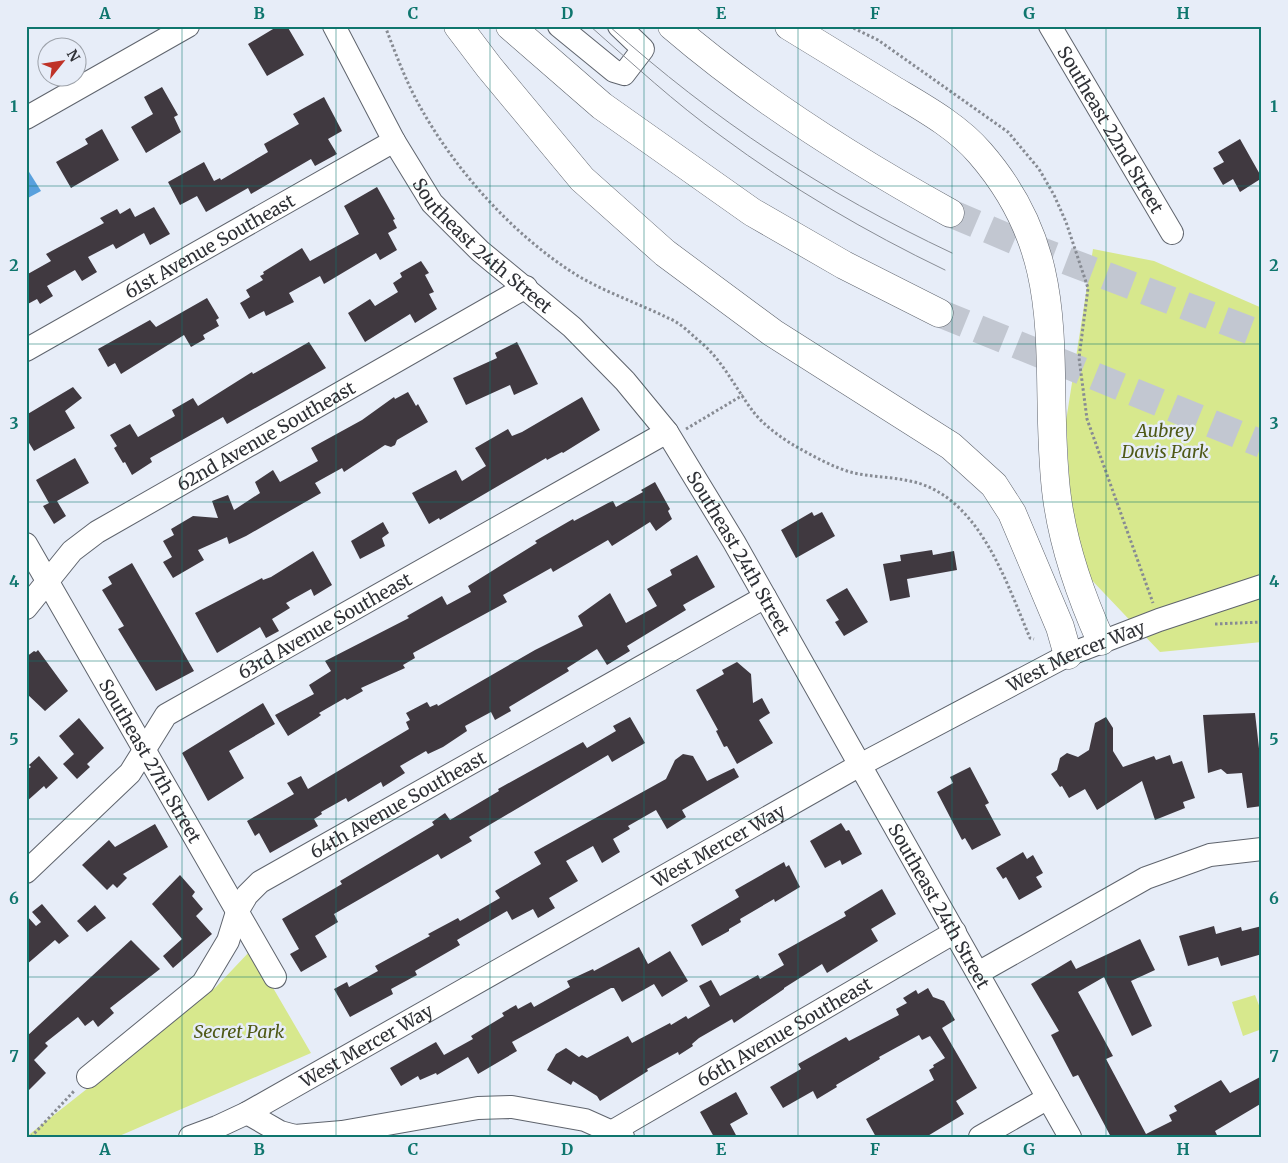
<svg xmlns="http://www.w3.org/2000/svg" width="1288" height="1163" font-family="Merriweather,serif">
<rect width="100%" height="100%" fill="#e7edf8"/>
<path fill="#d7e88d" d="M1093 249 1154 261 1262 308V642L1160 652 1085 573 1072 532 1066 421Z
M251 950 311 1053 117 1137H26L216 987Z
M1255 995 1262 1013V1029L1243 1036 1232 1002Z"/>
<path fill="#58a0dd" d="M26 167 41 191 26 199Z"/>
<path fill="#403940" d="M278 26H287L304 55 267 76 248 44Z
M162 87 178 115 174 117 181 132 146 153 131 127 153 114 144 97Z
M324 97 342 131 328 139 337 154 315 166 311 159 251 194 248 188 206 212 197 196 180 205 168 182 204 162 214 181 220 178 221 180 268 152 264 144 299 124 293 114Z
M102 129 119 160 71 188 56 162 88 144 85 139Z
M1240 139 1262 178 1240 192 1233 179 1223 185 1213 168 1224 162 1218 152Z
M377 187 395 219 393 220 397 228 388 233 397 250 380 260 376 253 324 284 320 276 289 293 294 302 266 316 264 311 249 319 240 303 250 297 246 290 263 280 260 276 264 274 263 272 302 248 310 261 359 234 344 206Z
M154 207 170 234 150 245 144 233 116 249 113 244 88 257 97 272 82 281 75 270 47 286 53 296 40 304 37 299 26 305V275L51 261 46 254 104 223 100 218 117 209 120 214 130 208 135 217Z
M421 261 429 273 425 275 434 292 429 294 437 309 415 323 410 314 365 342 348 313 370 299 375 306 398 292 393 283 402 277 400 273Z
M207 298 219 318 216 320 219 326 203 335 205 339 191 347 184 335 121 374 115 363 108 367 98 349 150 320 156 327Z
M309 342 326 368 227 424 223 417 150 458 152 462 132 475 125 462 123 463 114 448 117 446 110 435 130 424 138 437 175 416 172 410 193 398 198 406 252 372 253 374Z
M517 342 538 384 514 395 510 385 466 405 453 378 497 358 495 353Z
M73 387 82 398 65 411 75 428 34 451 26 438V415Z
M408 392 416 406 418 404 428 422 397 440 395 445 391 447 385 445 344 472 342 468 315 483 321 493 246 536 229 544 227 537 198 550 204 560 173 578 163 562 172 557 163 541 174 535 171 529 193 516 218 518 212 501 228 495 234 510 260 493 255 482 273 470 280 482 318 461 311 448 362 420 394 397 395 399Z
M582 397 600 430 563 453 562 452 547 460 546 458 440 520 439 518 429 524 412 493 456 470 462 481 486 466 475 448 508 429 512 436 522 432Z
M75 458 89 483 57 501 66 516 54 524 43 506 49 503 36 480Z
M655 482 670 509 668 511 672 519 656 531 650 522 612 546 608 540 553 572 551 568 503 595 507 602 413 653 415 658 403 665 405 668 361 688 363 691 347 700 345 698 319 713 321 715 317 718 288 736 275 715 314 694 309 685 331 671 325 661 409 618 407 616 442 596 447 605 471 592 468 586 537 543 535 541 573 519 574 521 610 502 613 501 616 507 643 492 641 490Z
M812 512 814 516 822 512 835 536 796 558 781 530Z
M383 522 389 533 382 538 385 546 360 559 351 541Z
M932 550 933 555 954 551 957 570 907 579 910 597 890 601 883 564 901 561 900 555Z
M313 551 332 585 314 596 311 589 286 603 290 608 272 619 279 631 266 638 260 627 217 653 195 613 262 578 263 580 271 577Z
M697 555 715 587 683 605 686 610 627 646 630 651 607 665 597 649 567 668 569 671 509 707 511 711 495 720 491 712 465 726 467 731 443 747 428 754 426 751 400 766 405 773 383 787 381 782 348 802 346 798 321 812 322 814 314 819 318 826 270 853 259 833 255 836 247 821 294 794 287 783 301 776 308 789 409 729 406 722 410 720 406 713 427 702 430 707 437 704 438 706 535 650 583 626 578 616 610 593 626 623 657 606 647 589 672 575 670 570Z
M132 563 194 671 156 691 118 629 124 626 102 590 112 584 108 577Z
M847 588 868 622 844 636 835 622 839 620 826 600Z
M38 650 68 691 45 711 26 693V657L34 651 36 652Z
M737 662 751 674 753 703 762 698 770 713 759 720 773 743 737 764 727 746 724 747 716 731 718 730 696 690 724 674 722 670Z
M263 703 275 724 229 751 244 778 208 801 182 753Z
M1255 713 1262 775V806L1247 808 1242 773 1227 774 1221 769 1208 773 1203 715Z
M630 717 645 743 612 762 608 755 469 837 472 841 441 859 438 854 334 914 338 922 315 936 327 957 301 972 290 954 299 949 282 919 342 884 340 881 434 825 432 822 445 813 450 820 499 791 498 789 583 742 587 748 616 731 613 726Z
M1106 717 1113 728V751L1123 767 1154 756 1156 760 1170 755 1173 764 1182 761 1195 798 1183 802 1185 808 1155 820 1142 781 1097 810 1085 789 1069 798 1062 786 1060 787 1051 774 1057 770 1060 758 1067 753 1078 757 1089 750 1095 723Z
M79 718 104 748 87 764 90 767 77 779 63 764 74 754 59 736Z
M683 754 693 756 707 781 734 768 739 777 682 810 686 817 667 829 656 810 628 826 630 829 613 839 620 852 602 863 593 846 566 861 578 881 549 898 555 908 538 918 533 909 512 920 507 911 457 940 460 945 415 971 417 975 391 989 393 994 350 1017 334 989 347 982 349 987 378 971 375 966 430 936 428 934 458 918 460 921 500 898 495 891 541 864 534 852 666 779 675 760Z
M39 756 58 778 46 789 44 786 26 802V770L31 767 29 765Z
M970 767 989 803 985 805 1001 835 972 850 965 838 962 840 937 792 953 783 950 777Z
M841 823 846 831 849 830 862 854 842 865 840 860 825 868 810 841Z
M155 824 168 847 123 874 127 878 117 888 113 884 107 890 82 865 109 840 115 847Z
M1023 852 1027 859 1033 855 1043 873 1036 877 1042 887 1019 900 1006 877 1003 879 996 868Z
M784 862 786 867 789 865 800 887 775 902 774 899 740 919 741 922 729 929V931L702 946 691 925 739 897 735 890Z
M180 875 195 892 192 896 203 909 196 916 212 934 173 968 163 956 182 939 152 904Z
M882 889 896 914 871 929 878 941 827 973 822 964 784 988V989L734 1023 732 1019 699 1038 692 1044 693 1046 679 1055 678 1052 647 1069 648 1071 600 1101 597 1096 573 1081 571 1085 547 1070 556 1054 566 1048 579 1057 582 1055 587 1058 628 1036 632 1043 670 1023 671 1025 686 1016 688 1019 710 1006 699 986 711 980 720 996 758 975 760 979 784 965 778 954 846 916 844 912Z
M42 904 69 936 59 944 55 940 26 965V915L36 926 41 922 32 912Z
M95 905 106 918 87 932 77 921Z
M1214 926 1216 934 1241 927 1242 931 1262 926V954L1221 966 1218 957 1188 966 1179 936Z
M1140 939 1155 970 1131 981 1152 1026 1132 1036 1104 977 1078 992 1113 1056 1106 1059 1146 1134 1172 1121 1169 1115 1177 1111 1174 1106 1221 1080 1230 1093 1262 1076V1103L1215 1131 1218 1137H1111L1078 1075 1073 1077 1051 1035 1059 1031 1031 984 1071 960 1076 969Z
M131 940 160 969 110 1008 114 1013 98 1027 93 1020 85 1026 78 1017 45 1043 48 1046 34 1060 46 1073 26 1093V1037Z
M639 947 648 964 670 951 688 981 662 997 654 984 622 1002 614 988H611L512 1042 517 1051 478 1074 468 1057 437 1075 436 1073 420 1080 418 1076 401 1086 390 1068 436 1042 444 1055 473 1039 471 1036 504 1016 502 1013 516 1005 518 1009 531 1002 534 1007 570 987 567 981 593 969 594 971Z
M928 988 933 997 944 1001 955 1020 942 1028 977 1088 956 1101 964 1114 926 1137H876L866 1119 934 1080 929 1070 934 1067 933 1065 945 1058 930 1036 922 1040 919 1035 879 1057 880 1059 836 1085 837 1087 817 1099 813 1091 783 1108 770 1087 801 1069 798 1064 846 1037 849 1041 899 1015 896 1009 907 1003 903 998 916 990 918 994Z
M736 1092 748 1114 730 1124 737 1137H714L700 1112Z"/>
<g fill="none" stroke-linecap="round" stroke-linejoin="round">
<path stroke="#c2c7d1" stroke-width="28" stroke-dasharray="28 14" stroke-linecap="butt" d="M950 213 1025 245 1262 335
M939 313 1262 444"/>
<defs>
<g id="minor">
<path id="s1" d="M334 26 394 141 432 203 480 251 572 327 625 381 667 432 734 542 1070 1137"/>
<path d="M559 26 614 71 624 74 643 49 619 26"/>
<path id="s2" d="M1050 26 1172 233"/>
<path d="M26 118 188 26"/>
<path id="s3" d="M26 350 394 141"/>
<path id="s4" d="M26 544 275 977"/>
<path id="s5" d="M26 608 72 551 97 532 526 287"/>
<path id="s6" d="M26 872 130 773 166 715 667 432"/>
<path d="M978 973 1146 878 1210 855 1262 849"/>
<path id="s7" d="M88 1077 203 983 228 941 237 912 247 895 260 882 765 597"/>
<path d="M247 1113 280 1132 295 1136 342 1132 478 1108 512 1107 585 1120 623 1137"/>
<path id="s8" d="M613 1131 955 932"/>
<path id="s9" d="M190 1137 217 1127 247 1113 860 765 1068 655 1159 620 1262 586"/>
<path d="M980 1137 1048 1098"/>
</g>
<path id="highway" d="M458 26 489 67 582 179 665 253 773 333 951 446 994 485 1012 513 1060 627 1068 655
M510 26 602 106 752 212 844 265 939 313
M672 26C757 99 852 159 950 213
M789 26C823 47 858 68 892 89 922 107 957 126 980 153 1074 261 1042 362 1056 490 1062 543 1079 592 1101 641"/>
</defs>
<use href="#minor" stroke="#5f646d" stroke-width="24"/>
<use href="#highway" stroke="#5f646d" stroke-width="29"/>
<path stroke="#878b93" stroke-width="3" stroke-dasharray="2.5 2.5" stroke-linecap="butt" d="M385 26C395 52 405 79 418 103 454 169 512 234 575 274 604 292 638 303 668 318 679 322 689 332 698 340 722 359 734 386 752 410 762 424 780 437 795 446 813 456 834 468 854 473 873 477 892 477 910 481 979 495 1006 582 1030 638L1034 639
M849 26 878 40 1008 132 1039 169 1054 195 1066 222 1088 288 1079 358 1087 419 1153 603
M686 429 743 395
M1215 624 1262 622
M31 1137 75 1090"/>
<use href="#minor" stroke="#fff" stroke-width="22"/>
<use href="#highway" stroke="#fff" stroke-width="28"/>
<path stroke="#898d95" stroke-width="1" d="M590 26C633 64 675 103 721 136 791 188 866 232 945 270
M609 26C714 120 824 193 952 253"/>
</g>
<path fill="none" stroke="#0f766e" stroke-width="1" stroke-opacity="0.55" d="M182 26V1137M336 26V1137M490 26V1137M644 26V1137M798 26V1137M952 26V1137M1106 26V1137M26 186H1262M26 344H1262M26 502H1262M26 661H1262M26 819H1262M26 977H1262"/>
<g text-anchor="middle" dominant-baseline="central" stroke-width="5" stroke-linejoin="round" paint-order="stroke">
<g font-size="18" fill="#2f3136" stroke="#e7edf8">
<text stroke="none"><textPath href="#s2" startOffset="120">Southeast 22nd Street</textPath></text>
<text stroke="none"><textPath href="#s1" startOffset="268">Southeast 24th Street</textPath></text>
<text stroke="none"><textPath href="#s3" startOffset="211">61st Avenue Southeast</textPath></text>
<text stroke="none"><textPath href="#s5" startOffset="299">62nd Avenue Southeast</textPath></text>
<text stroke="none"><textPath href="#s1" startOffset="672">Southeast 24th Street</textPath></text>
<text stroke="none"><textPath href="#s6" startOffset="394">63rd Avenue Southeast</textPath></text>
<text stroke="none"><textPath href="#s9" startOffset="1009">West Mercer Way</textPath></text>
<text stroke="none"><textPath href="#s4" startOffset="250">Southeast 27th Street</textPath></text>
<text stroke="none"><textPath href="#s7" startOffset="424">64th Avenue Southeast</textPath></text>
<text stroke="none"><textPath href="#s9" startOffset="604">West Mercer Way</textPath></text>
<text stroke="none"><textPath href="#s1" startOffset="1078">Southeast 24th Street</textPath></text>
<text stroke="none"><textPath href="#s8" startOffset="198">66th Avenue Southeast</textPath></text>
<text stroke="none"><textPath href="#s9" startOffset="199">West Mercer Way</textPath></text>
</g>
<g font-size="18" font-style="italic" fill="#4f5917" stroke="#e7edf8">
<text x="1165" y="430">Aubrey<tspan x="1165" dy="21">Davis Park</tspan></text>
<text x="239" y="1031">Secret Park</text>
</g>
</g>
<rect width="1288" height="1163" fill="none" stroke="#e7edf8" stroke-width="55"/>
<g transform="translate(62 62) rotate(60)"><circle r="24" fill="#e7edf8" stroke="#9da2aa"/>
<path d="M0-4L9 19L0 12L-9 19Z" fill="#bf3227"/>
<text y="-8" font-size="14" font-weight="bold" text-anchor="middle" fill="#2f3136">N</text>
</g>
<rect x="28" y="28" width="1232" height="1108" fill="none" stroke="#0f766e" stroke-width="2"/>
<g font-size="16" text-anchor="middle" font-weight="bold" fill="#0f766e">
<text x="105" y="19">A</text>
<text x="259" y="19">B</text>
<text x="413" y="19">C</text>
<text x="567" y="19">D</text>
<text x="721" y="19">E</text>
<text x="875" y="19">F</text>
<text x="1029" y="19">G</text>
<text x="1183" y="19">H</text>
<text x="14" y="112">1</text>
<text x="1274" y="112">1</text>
<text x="14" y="271">2</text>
<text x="1274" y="271">2</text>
<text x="14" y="429">3</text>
<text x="1274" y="429">3</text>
<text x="14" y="587">4</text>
<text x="1274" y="587">4</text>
<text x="14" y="745">5</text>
<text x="1274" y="745">5</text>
<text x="14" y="904">6</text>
<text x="1274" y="904">6</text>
<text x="14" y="1062">7</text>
<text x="1274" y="1062">7</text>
<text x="105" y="1155">A</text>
<text x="259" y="1155">B</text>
<text x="413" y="1155">C</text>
<text x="567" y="1155">D</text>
<text x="721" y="1155">E</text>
<text x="875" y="1155">F</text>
<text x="1029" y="1155">G</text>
<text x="1183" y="1155">H</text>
</g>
</svg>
